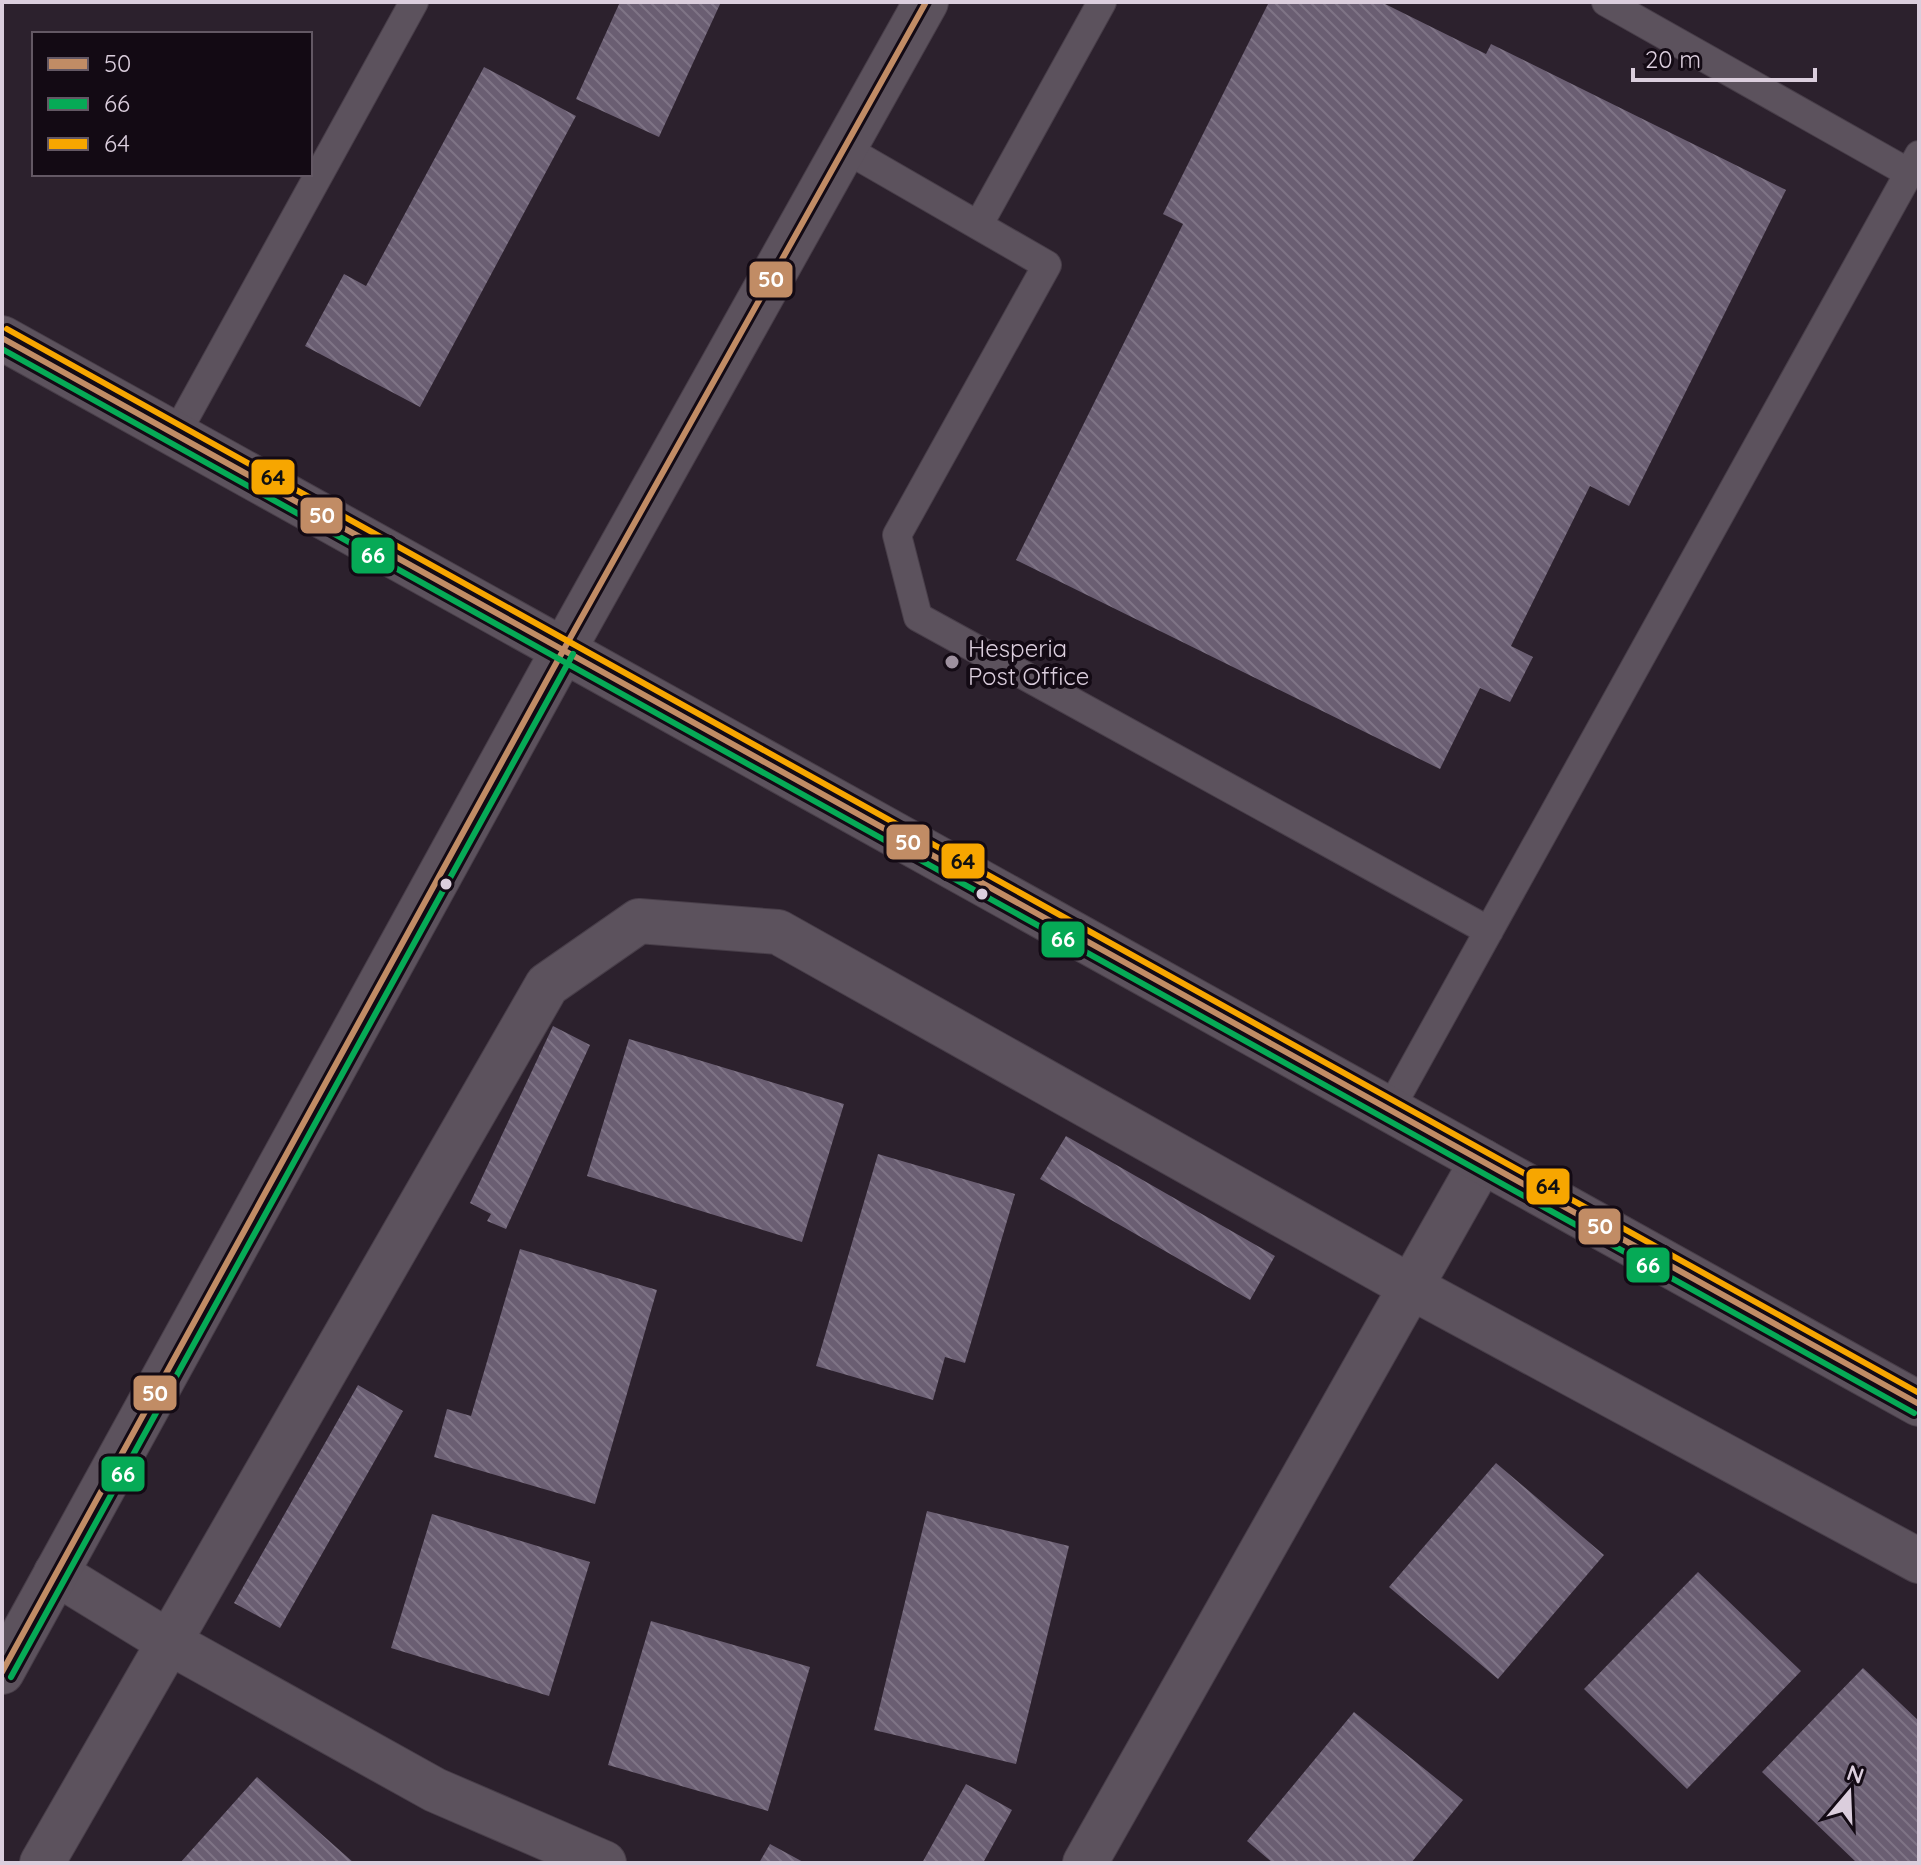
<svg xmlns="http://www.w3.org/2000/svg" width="1921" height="1865" font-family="Quicksand,sans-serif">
<defs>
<pattern id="building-back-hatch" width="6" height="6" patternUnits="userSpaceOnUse" patternTransform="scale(2)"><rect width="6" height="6" fill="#6a5e72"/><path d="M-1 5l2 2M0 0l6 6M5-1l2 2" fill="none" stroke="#7f7486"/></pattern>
</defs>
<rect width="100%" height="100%" fill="#2c212d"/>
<path fill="url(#building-back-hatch)" d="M620 2H721L659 137 576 99Z
M1269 2H1381L1486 54 1491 44 1786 190 1629 506 1590 486 1511 646 1533 657 1510 702 1480 688 1440 769 1016 560 1183 224 1163 214Z
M484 67 576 116 420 407 305 346 344 274 366 286Z
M553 1026 590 1045 506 1229 487 1221 491 1214 470 1203Z
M629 1039 844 1104 802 1242 587 1176Z
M1066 1136 1275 1256 1250 1300 1040 1179Z
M878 1154 1015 1194 965 1363 945 1357 933 1400 816 1366Z
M520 1249 657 1290 595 1504 434 1457 447 1409 471 1416Z
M358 1385 403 1411 280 1628 234 1603Z
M1496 1463 1604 1555 1498 1679 1389 1587Z
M927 1511 1069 1546 1016 1764 874 1730Z
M432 1514 590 1562 549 1696 391 1648Z
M1698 1572 1801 1671 1687 1789 1584 1689Z
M651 1621 810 1667 768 1811 608 1765Z
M1863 1668 1919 1721V1863H1857L1762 1772Z
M1354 1712 1463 1800 1411 1863H1273L1247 1841Z
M257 1777 354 1863H180Z
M966 1784 1012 1810 983 1863H922Z
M770 1844 805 1863H759Z"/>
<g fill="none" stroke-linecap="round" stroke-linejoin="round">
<defs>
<path id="service" d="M1606 2 1909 173
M844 148 1047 265 897 535 918 617 1489 931
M979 224 1102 2
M176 434 414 2
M1390 1109 1919 155"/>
<path id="minor" d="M56 1573 167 1641 435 1790 604 1863
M42 1863 547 985 639 921 778 932 1411 1287 1919 1561
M1085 1863 1482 1161"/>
<path id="tertiary" d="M2 338 1919 1404
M2 1672 564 649 926 2"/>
</defs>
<use href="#service" stroke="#483e49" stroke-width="30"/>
<use href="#minor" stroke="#483e49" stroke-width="46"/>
<use href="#tertiary" stroke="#483e49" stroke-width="46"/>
<use href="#service" stroke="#5c525d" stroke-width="28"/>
<use href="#minor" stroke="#5c525d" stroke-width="44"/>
<use href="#tertiary" stroke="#5c525d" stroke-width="44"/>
<defs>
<path id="bus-1" d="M2 338 1919 1404
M2 1672 564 649 926 2"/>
<path id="bus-2" d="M2 349 1914 1413
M11 1677 573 654"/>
<path id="bus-3" d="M7 329 1919 1393"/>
</defs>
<use href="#bus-1" stroke="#130a14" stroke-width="12"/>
<use href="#bus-2" stroke="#130a14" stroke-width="12"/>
<use href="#bus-3" stroke="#130a14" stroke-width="12"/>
<use href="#bus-1" stroke="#c18c65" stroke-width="6"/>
<use href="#bus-2" stroke="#06aa56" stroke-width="6"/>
<use href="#bus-3" stroke="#f7a600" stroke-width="6"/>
</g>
<circle fill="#9e919f" stroke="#130a14" stroke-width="3" cx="952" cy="662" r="8"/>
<g fill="#dbcedd" stroke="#130a14" stroke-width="3">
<circle cx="446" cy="884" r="7"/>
<circle cx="982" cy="894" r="7"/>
</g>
<g text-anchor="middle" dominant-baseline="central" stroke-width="8" stroke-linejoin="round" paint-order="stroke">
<g font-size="24" fill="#dbcedd" stroke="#130a14" text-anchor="start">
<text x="968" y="648">Hesperia<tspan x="968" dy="28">Post Office</tspan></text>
</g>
</g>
<g stroke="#130a14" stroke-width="3">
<rect x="748" y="260" width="46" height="39" rx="8" fill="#c18c65"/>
<rect x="250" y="458" width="46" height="38" rx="8" fill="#f7a600"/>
<rect x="299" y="496" width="45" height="39" rx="8" fill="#c18c65"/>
<rect x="350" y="536" width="46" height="39" rx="8" fill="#06aa56"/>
<rect x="885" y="823" width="46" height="38" rx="8" fill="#c18c65"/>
<rect x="940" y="842" width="46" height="38" rx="8" fill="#f7a600"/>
<rect x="1040" y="920" width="46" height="39" rx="8" fill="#06aa56"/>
<rect x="1525" y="1167" width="46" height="39" rx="8" fill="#f7a600"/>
<rect x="1577" y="1207" width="45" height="39" rx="8" fill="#c18c65"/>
<rect x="1625" y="1246" width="46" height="38" rx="8" fill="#06aa56"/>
<rect x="132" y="1374" width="46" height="38" rx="8" fill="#c18c65"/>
<rect x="100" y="1455" width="46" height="38" rx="8" fill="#06aa56"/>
</g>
<g font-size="22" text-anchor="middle" font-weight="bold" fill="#fff">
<text x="771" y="287">50</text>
<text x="322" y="523">50</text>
<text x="373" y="563">66</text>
<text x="908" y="850">50</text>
<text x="1063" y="947">66</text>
<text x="1600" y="1234">50</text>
<text x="1648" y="1273">66</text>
<text x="155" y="1401">50</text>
<text x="123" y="1482">66</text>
</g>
<g font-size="22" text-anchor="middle" font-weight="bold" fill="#111">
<text x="273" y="485">64</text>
<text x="963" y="869">64</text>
<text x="1548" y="1194">64</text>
</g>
<rect width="1921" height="1865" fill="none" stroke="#dbcedd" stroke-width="8"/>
<rect x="32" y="32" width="280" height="144" fill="#130a14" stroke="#635864" stroke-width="2"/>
<rect x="48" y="58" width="40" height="12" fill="#c18c65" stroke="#635864" stroke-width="2"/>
<text x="104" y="72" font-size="24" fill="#dbcedd">50</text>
<rect x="48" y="98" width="40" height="12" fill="#06aa56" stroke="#635864" stroke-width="2"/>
<text x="104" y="112" font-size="24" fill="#dbcedd">66</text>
<rect x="48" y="138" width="40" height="12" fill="#f7a600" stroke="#635864" stroke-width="2"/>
<text x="104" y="152" font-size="24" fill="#dbcedd">64</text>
<g transform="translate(1849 1793) rotate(19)" stroke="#130a14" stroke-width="6" paint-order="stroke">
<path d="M0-6L14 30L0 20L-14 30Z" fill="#dbcedd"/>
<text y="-12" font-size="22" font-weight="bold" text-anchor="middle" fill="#dbcedd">N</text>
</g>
<path d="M1633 68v12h182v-12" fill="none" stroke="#dbcedd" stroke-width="4"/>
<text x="1645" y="68" font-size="24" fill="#dbcedd" stroke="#130a14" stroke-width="6" paint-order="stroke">20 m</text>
</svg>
